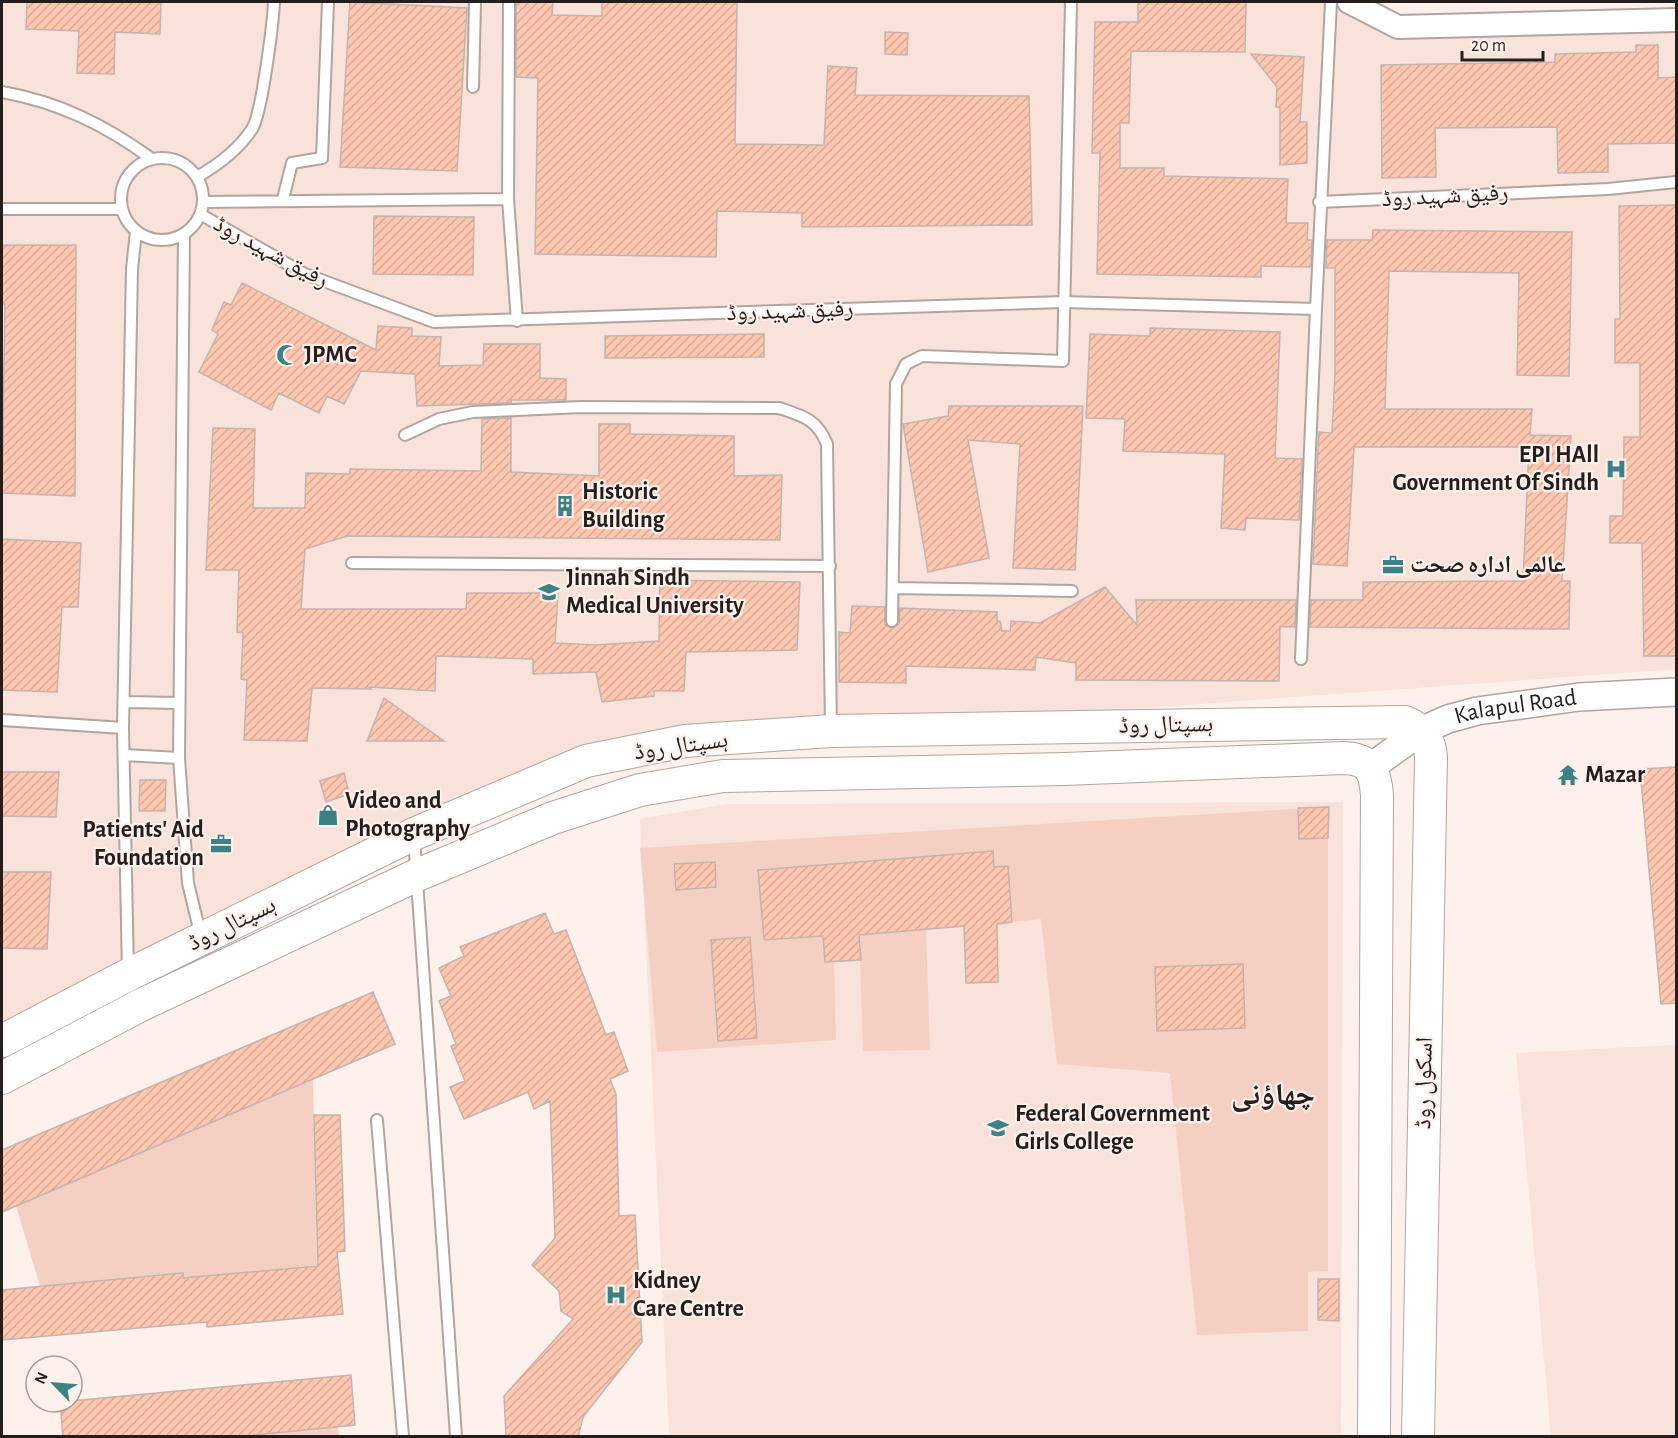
<svg xmlns="http://www.w3.org/2000/svg" width="1678" height="1438" font-family="'Alegreya Sans','Noto Naskh Arabic',sans-serif">
<defs>
<pattern id="building-hatch" width="6" height="6" patternUnits="userSpaceOnUse" patternTransform="scale(1.5)"><rect width="6" height="6" fill="#ffc6b0"/><path d="M-1 1l2-2M0 6l6-6M5 7l2-2" fill="none" stroke="#daaa97"/></pattern>
</defs>
<rect width="100%" height="100%" fill="#fef0ea"/>
<path fill="#f8e2d9" d="M2 2H1349L1398 27 1676 23V669L831 731 586 761 2 1042Z
M1343 802 1341 1436H669L640 819 726 804Z
M1676 1045V1436H1551L1516 1053Z"/>
<path fill="#f5d0c2" d="M1328 807V1271L1308 1272V1331L1197 1335 1170 1073 1057 1064 1041 919 926 930 930 1050 863 1051 860 960 834 962 836 1040 657 1052 640 848Z
M313 1079 317 1265 43 1296 16 1206Z
M337 1422 339 1436H199Z"/>
<path fill="url(#building-hatch)" stroke="#c2b4af" stroke-width="1.5" d="M27 2H161L160 34 115 32 114 74 77 73 79 31 26 29Z
M350 2 467 8 457 171 340 167Z
M516 2H553L552 15 602 16V2H737L735 144 824 145 828 66 857 68 855 95 1029 96 1032 225 802 227V213L717 211 716 257 535 254 538 78 516 77Z
M1138 2H1246L1245 52 1131 51 1129 123H1120V168H1164V176L1288 179 1286 223H1308L1307 240H1312L1311 267 1261 266V277L1097 274 1100 153H1092L1095 22H1138Z
M885 32 908 33 907 55 885 54Z
M1636 45H1658V78L1677 77V143L1608 144V172L1558 173 1557 127 1435 128 1436 177 1382 178 1381 65 1555 62V54L1636 52Z
M1251 54 1304 57 1300 122H1307V163L1280 165V108L1276 107 1277 87Z
M1677 205V656H1644L1642 543H1610V516H1623L1624 437H1640V363H1615V319H1620L1619 206Z
M374 216 474 217 473 275 373 274Z
M1373 230 1572 232 1569 376 1517 375 1519 273 1389 271 1385 409H1532L1530 435 1571 436 1562 581H1570L1569 629 1310 627 1311 600H1363V582L1523 581 1529 447H1354L1347 566 1313 564 1319 432 1332 433 1335 374V268H1326L1327 240H1372Z
M2 245H76L75 496 2 493 5 304H2Z
M242 283 376 350 378 326 412 328V336L441 337 439 366 483 365 484 344H540V378L566 379V400H511V403L417 406 415 374 361 371 344 404 327 396 319 413 279 393 271 410 199 372 218 334 212 330 224 302 231 305Z
M1150 328 1280 332 1275 458 1302 459 1299 520 1246 518 1245 530 1221 528 1225 454 1123 451 1125 419 1086 418 1090 334 1150 336Z
M764 334V357L605 358V336Z
M949 406H1083L1075 570 1013 568 1020 444 968 440 989 558 928 572 903 424 948 416Z
M511 418V472L599 476V424H630V434L734 436V476L782 475 780 540 347 536 305 549 301 609H466L467 593H558L555 643 595 645 659 641 660 580 800 582 797 650 686 652 684 691H654V696L602 702 596 672 533 674V659L436 656 435 691 369 687 371 689 312 688 307 741 244 740 247 680 241 679 243 633 237 632 239 570H206L213 428 255 429 253 508H305L306 473 350 474V469L481 471 482 419Z
M2 539 81 543 78 607H62L57 692 2 690Z
M1105 587 1137 625 1136 600H1296L1295 627H1280L1279 681 1076 680V663L1036 657 1035 670 906 666V683L839 682V632L850 633 852 606 885 607V624L891 628 899 624 900 608 997 612V621H1000L1002 631H1010L1011 621 1040 623Z
M384 698 444 741H367Z
M1677 767V1003L1661 1004 1640 769Z
M2 772H59L56 817 2 816Z
M344 773 349 794 326 802 320 781Z
M140 780H166L165 811H139Z
M1329 807 1328 838 1299 839 1298 808Z
M993 851 994 867 1008 866 1012 922 997 924 998 982 966 983 964 926 859 935 861 960 825 962 823 936 764 940 758 870Z
M715 862 716 887 676 890 674 864Z
M2 872H51L47 949 2 948Z
M545 913 554 934 566 930 606 1035 614 1032 628 1071 610 1079 616 1094 619 1216 635 1215 642 1342 583 1417 578 1437H506L504 1396 573 1319 561 1311 559 1291 532 1265 555 1238 550 1101 534 1109 528 1092 464 1119 450 1087 465 1081 451 1046 456 1044 439 1001 451 996 439 968 464 956 460 947Z
M750 937 757 1038 718 1041 711 940Z
M1243 964 1245 1028 1157 1031 1155 967Z
M373 992 395 1044 2 1212V1150Z
M314 1115H340L345 1251 337 1252 343 1314 207 1327V1322L2 1340V1290L183 1273V1278L318 1266Z
M1318 1279H1339V1321L1318 1320Z
M351 1375 355 1425 234 1437H63L60 1402Z"/>
<g fill="none" stroke-linecap="round" stroke-linejoin="round">
<defs>
<path id="service" d="M509 2 508 199 517 321
M473 87 475 2
M2 92C59 102 105 125 152 159
M121 199a41 41 0 1 1 82 0a41 41 0 1 1-82 0Z
M197 177C218 165 239 149 252 129 262 114 273 22 274 2
M283 199 292 163 322 158 328 2
M203 202 508 199
M1319 202 1608 189 1676 182
M2 209H122
M200 214 305 274 434 322 1064 302 1316 309 1331 2
M184 234 179 758 188 883 201 937
M405 435 439 419 473 412 581 407 779 408C803 416 817 419 827 444L831 728
M352 563 830 566
M893 588 1072 591
M892 621 896 384 906 364 922 356 1063 361 1071 2
M1301 659 1316 309
M125 702 179 703
M2 720 123 728
M124 755 179 758
M414 838 456 1436
M128 972 123 728 132 269 136 231
M377 1120 403 1436"/>
<path id="minor" d="M1349 2 1398 27 1676 20"/>
<g id="tertiary">
<path id="s1" d="M1371 767 1421 731 1448 719 1477 711 1579 697 1676 692"/>
</g>
<path id="secondary" d="M2 1041 128 975 414 834 586 761 685 741 831 731 1405 722C1422 729 1430 739 1431 757L1418 1436
M2 1078 141 1005 415 876 553 818 640 790 723 776 1065 769 1343 758C1370 759 1375 770 1377 795L1374 1436"/>
</defs>
<use href="#service" stroke="#b2a5a0" stroke-width="14"/>
<use href="#minor" stroke="#b2a5a0" stroke-width="26"/>
<use href="#tertiary" stroke="#b2a5a0" stroke-width="30"/>
<use href="#secondary" stroke="#b2a5a0" stroke-width="34"/>
<use href="#service" stroke="#fff" stroke-width="10"/>
<use href="#minor" stroke="#fff" stroke-width="22"/>
<use href="#tertiary" stroke="#fff" stroke-width="27"/>
<use href="#secondary" stroke="#fff" stroke-width="32"/>
</g>
<defs>
<symbol id="mosque-bare" viewBox="-9 -9 18 18"><path d="M3.5-4.9A6 6 0 1 0 3.5 4.9A5 5 0 1 1 3.5-4.9Z" fill="#3a8285" stroke="#fef0ea" stroke-width="2.5" paint-order="stroke"/></symbol>
<symbol id="hospital-bare" viewBox="-9 -9 18 18"><path d="M-5-5h3v3.5h4V-5h3V5h-3V1.5h-4V5h-3Z" fill="#3a8285" stroke="#fef0ea" stroke-width="2.5" paint-order="stroke"/></symbol>
<symbol id="building-bare" viewBox="-9 -9 18 18"><path d="M-4-6H4V6H1V3H-1V6H-4ZM-2.5-4.3h1.7v1.8h-1.7ZM.8-4.3h1.7v1.8H.8ZM-2.5-1h1.7V.8h-1.7ZM.8-1h1.7V.8H.8Z" fill="#3a8285" stroke="#fef0ea" stroke-width="2.5" paint-order="stroke"/></symbol>
<symbol id="office-bare" viewBox="-9 -9 18 18"><path d="M-6-3h4V-5.5h4V-3h4V5H-6ZM-1-4.5V-3h2v-1.5ZM-6 0V1H6V0Z" fill="#3a8285" stroke="#fef0ea" stroke-width="2.5" paint-order="stroke"/></symbol>
<symbol id="university-bare" viewBox="-9 -9 18 18"><path d="M0-5L7-2L0 1L-7-2ZM-4 1L0 2.5L4 1V4Q0 6-4 4Z" fill="#3a8285" stroke="#fef0ea" stroke-width="2.5" paint-order="stroke"/></symbol>
<symbol id="temple-bare" viewBox="-9 -9 18 18"><path d="M0-6L5-2H3V0L6.5 2.5H4V6H1.5V3h-3V6H-4V2.5H-6.5L-3 0V-2H-5Z" fill="#3a8285" stroke="#fef0ea" stroke-width="2.5" paint-order="stroke"/></symbol>
<symbol id="shop-bare" viewBox="-9 -9 18 18"><path d="M-5-2.5h2.3a2.7 3.5 0 0 1 5.4 0H5L5.5 6h-11ZM-1.5-2.5h3a1.5 2.3 0 0 0-3 0Z" fill="#3a8285" stroke="#fef0ea" stroke-width="2.5" paint-order="stroke"/></symbol>
<symbol id="school-bare" viewBox="-9 -9 18 18"><path d="M0-5L7-2L0 1L-7-2ZM-4 1L0 2.5L4 1V4Q0 6-4 4Z" fill="#3a8285" stroke="#fef0ea" stroke-width="2.5" paint-order="stroke"/></symbol>
</defs>
<g fill-rule="evenodd">
<use href="#mosque-bare" x="272" y="340" width="30" height="30"/>
<use href="#hospital-bare" x="1601" y="454" width="30" height="30"/>
<use href="#building-bare" x="550" y="491" width="30" height="30"/>
<use href="#office-bare" x="1378" y="550" width="30" height="30"/>
<use href="#university-bare" x="534" y="577" width="30" height="30"/>
<use href="#temple-bare" x="1553" y="760" width="30" height="30"/>
<use href="#shop-bare" x="313" y="800" width="30" height="30"/>
<use href="#office-bare" x="206" y="829" width="30" height="30"/>
<use href="#school-bare" x="983" y="1113" width="30" height="30"/>
<use href="#hospital-bare" x="601" y="1280" width="30" height="30"/>
</g>
<g text-anchor="middle" dominant-baseline="central" stroke-width="4.5" stroke-linejoin="round" paint-order="stroke">
<g font-size="24" fill="#241f1d" stroke="#fef0ea">
<text transform="translate(1445 196) rotate(-3)">رفیق شہید روڈ</text>
<text transform="translate(271 252) rotate(28)">رفیق شہید روڈ</text>
<text transform="translate(790 311) rotate(-2)">رفیق شہید روڈ</text>
<text stroke="none"><textPath href="#s1" startOffset="160">Kalapul Road</textPath></text>
<text transform="translate(1166 725) rotate(-1)">ہسپتال روڈ</text>
<text transform="translate(681 746) rotate(-8)">ہسپتال روڈ</text>
<text transform="translate(232 924) rotate(-26)">ہسپتال روڈ</text>
<text transform="translate(1424 1083) rotate(-89)">اسکول روڈ</text>
</g>
<g font-size="24" font-weight="bold" fill="#241f1d" stroke="#fef0ea" text-anchor="start">
<text x="304" y="355">JPMC</text>
<text x="1599" y="455" text-anchor="end">EPI HAll<tspan x="1599" dy="28">Government Of Sindh</tspan></text>
<text x="582" y="492">Historic<tspan x="582" dy="28">Building</tspan></text>
<text x="1410" y="565">عالمی ادارہ صحت</text>
<text x="566" y="578">Jinnah Sindh<tspan x="566" dy="28">Medical University</tspan></text>
<text x="1585" y="775">Mazar</text>
<text x="345" y="801">Video and<tspan x="345" dy="28">Photography</tspan></text>
<text x="204" y="830" text-anchor="end">Patients' Aid<tspan x="204" dy="28">Foundation</tspan></text>
<text x="1015" y="1114">Federal Government<tspan x="1015" dy="28">Girls College</tspan></text>
<text x="633" y="1281">Kidney<tspan x="633" dy="28">Care Centre</tspan></text>
</g>
<g font-size="30" font-weight="bold" fill="#241f1d" stroke="#fef0ea">
<text x="1273" y="1095">چھاؤنی</text>
</g>
</g>
<rect width="1678" height="1438" fill="none" stroke="#241f1d" stroke-width="6"/>
<g transform="translate(54 1384) rotate(295)"><circle r="28" fill="#fef0ea" stroke="#a79c98" stroke-width="1.5"/>
<path d="M0-4.5L10 22L0 15L-10 22Z" fill="#3a8285"/>
<text y="-9" font-size="16" font-weight="bold" text-anchor="middle" fill="#241f1d">N</text>
</g>
<path d="M1462 51v9h81v-9" fill="none" stroke="#241f1d" stroke-width="3"/>
<text x="1471" y="51" font-size="18" fill="#241f1d" stroke="#fef0ea" stroke-width="4.5" paint-order="stroke">20 m</text>
</svg>
